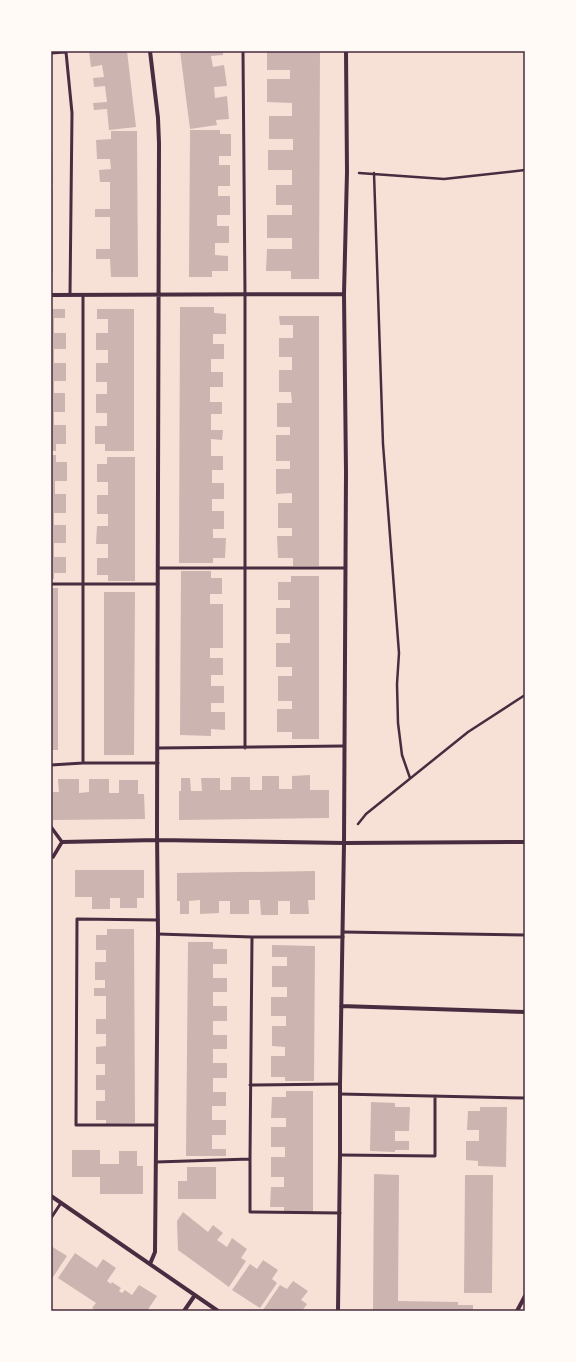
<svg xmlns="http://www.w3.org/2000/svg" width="576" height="1362" font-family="Lato,sans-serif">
<rect width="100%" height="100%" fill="#f7e1d7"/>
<path fill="#ccb4b1" d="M89 51H127L136 127 109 130 107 109 94 110 93 103 107 102 105 86 94 87 93 78 104 77 102 65 91 67Z
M180 51H223V55L211 56 213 67 224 65 227 86 214 87 215 98 227 96 229 119 216 120 217 125 190 129Z
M267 51H320L319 279H291V271H266L267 249H292V238H267V215H292V205H276V185H292V170H268V150H293V139H269V116H292V103L267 102V79H290V70H267Z
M190 130H220V134H231V156H219V165H230V186H218V196H230V215H217V226H229V243H215V255L228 256V271H212V277H189Z
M111 131H137L138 277H111L110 259H96V249H110V217H95V209H110V182H100L99 170 111 169 110 159H97L96 140 111 139Z
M51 150H52L53 183H51Z
M51 189H53V271H51Z
M180 307H214V313L226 314V334H213V344H224V359H211V372H223V387H210V402H222V414H211V430H223L222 440 211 439V456H223V470H212V483H224V499H212V511H224V529H213V538H226L225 558H213V563H179Z
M51 309H65V318H54V333H66V349H54V363H66V381H54V393H65V412H54V425H66V444H56V451H51Z
M97 309H134V451H105V444H95V426H107V413H96V394H107V382H96V363H108V350H96V333H108V319H97Z
M279 316H319V566H293V558H278L277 536H292V528H278V503H292V493L276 494V469H290V461H276V435H290V427H277V403H292L291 392H279V370H292V357H279V338H293V325H280Z
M51 455H56V462H67V481H55V494H66V513H54V525H66V543H54V557H66V573H54V579H51Z
M107 457H135V581H108V575H97V558H108V544H96L97 526H108V514H97V495H108V482H97V464H107Z
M181 571H211V578H222V594H210V604H223V648H210V658H223V675H211V686H224V703H211V712H225V730L211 729V736L180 735Z
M291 576H319V739H292V732H277V709H292V701H278V676H292V667H276V643H290V634H276V608H290V600H278V582H291Z
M51 588H58V750H51Z
M104 592H135L134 755H104Z
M310 775V790H329V818L179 820V791H181V778H190L191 791H202L201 778H220V790H231V777H250V790H262V776H279V789H292V776Z
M58 779H79V793L89 792V779H109V793H119V780H138V794H144L145 819 53 820V792H59Z
M75 870H144V898H137V908H120V898H110V909H92V897H75Z
M315 871V900H308L309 914H290V901H278V915H261L260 900H249V914H230V901H219V913L200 914V900L189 901V914H180V901H177V873Z
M107 929H134L135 1123 106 1124V1120H96V1101H105V1090H96V1075H105V1064H96V1047L106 1046V1034H96V1019H106V996H94V988H105V980H95V962H106V950H96V935H107Z
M188 942H213V949H227V964H213V978H227V992H213V1006H227V1021H213V1035H227V1049H213V1063H227V1078H213V1092H226V1106H212V1120H226V1135H212V1149H226V1156H186Z
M272 945 315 946 314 1081H285V1077H271V1056H285V1047L272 1046V1026H286V1016H271V997H287V987H272V966H287V957H272Z
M286 1091H313V1212H284V1207H270L271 1187H284V1177H271V1157H285V1147H271V1127H286V1118H271L272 1097H286Z
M371 1102 395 1103V1107H410L409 1131H395V1141H409V1150H395V1152L370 1151Z
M480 1107H507L506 1167 478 1166V1161L466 1160V1141H479V1130H467L468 1111H480Z
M72 1150H100V1164H119V1151H137V1166H143V1194H100V1177H72Z
M187 1167H216V1199H178V1181H187Z
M374 1174 399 1175 398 1301 458 1302V1305H473V1311H373Z
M465 1175H493L492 1293H464Z
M183 1212 208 1232 213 1225 223 1233 217 1240 227 1247 232 1238 247 1249 241 1258 246 1261 229 1287 178 1250 177 1221Z
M51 1246 67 1256 51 1280Z
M75 1253 97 1268 103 1259 116 1268 107 1281 111 1284 112 1282 121 1288 119 1291 122 1293 125 1290 132 1295 139 1285 157 1296 147 1311H97L92 1308 96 1303 58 1278Z
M263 1260 278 1270 272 1279 277 1283 260 1308 232 1290 250 1264 257 1269Z
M293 1281 308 1291 301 1300 307 1304 302 1311 263 1310 280 1285 287 1289Z"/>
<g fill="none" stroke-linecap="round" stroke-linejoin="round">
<path stroke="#4a2c40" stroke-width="2.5" d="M359 173 444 179 525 170
M374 173 383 444 399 653 397 684 398 723 402 755 410 778
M358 824 366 814 468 732 525 695"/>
<path stroke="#4a2c40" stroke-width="3" d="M243 51 245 294V748
M51 53 66 52 72 113 70 295
M158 568H345
M51 584H158
M158 748 344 746
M83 763H158
M51 765 83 763V295
M343 932 525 935
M158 934 252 937H343
M250 1085 340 1084
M340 1094 525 1098
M156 1125H76L77 919 158 920
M340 1155 435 1156V1096
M250 1159V1212L340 1213
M156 1162 250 1159 252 937
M51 1218 61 1203"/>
<path stroke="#4a2c40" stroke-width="3.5" d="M51 827 62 842 53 857H51"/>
<path stroke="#4a2c40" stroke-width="4" d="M51 295 344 294
M62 842 157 840 344 843 525 842
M341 1006 525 1012
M51 1196 218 1311
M150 1264 155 1252 158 934 157 829 159 143 158 118 150 51
M184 1311 195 1295
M338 1311 340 1155V1084L344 843 346 472 344 294 347 172 346 51
M517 1311 525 1296"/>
</g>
<rect width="576" height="1362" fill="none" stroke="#fffaf5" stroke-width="104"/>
<rect x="52" y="52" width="472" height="1258" fill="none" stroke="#4a2c40" stroke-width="1.5"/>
</svg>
